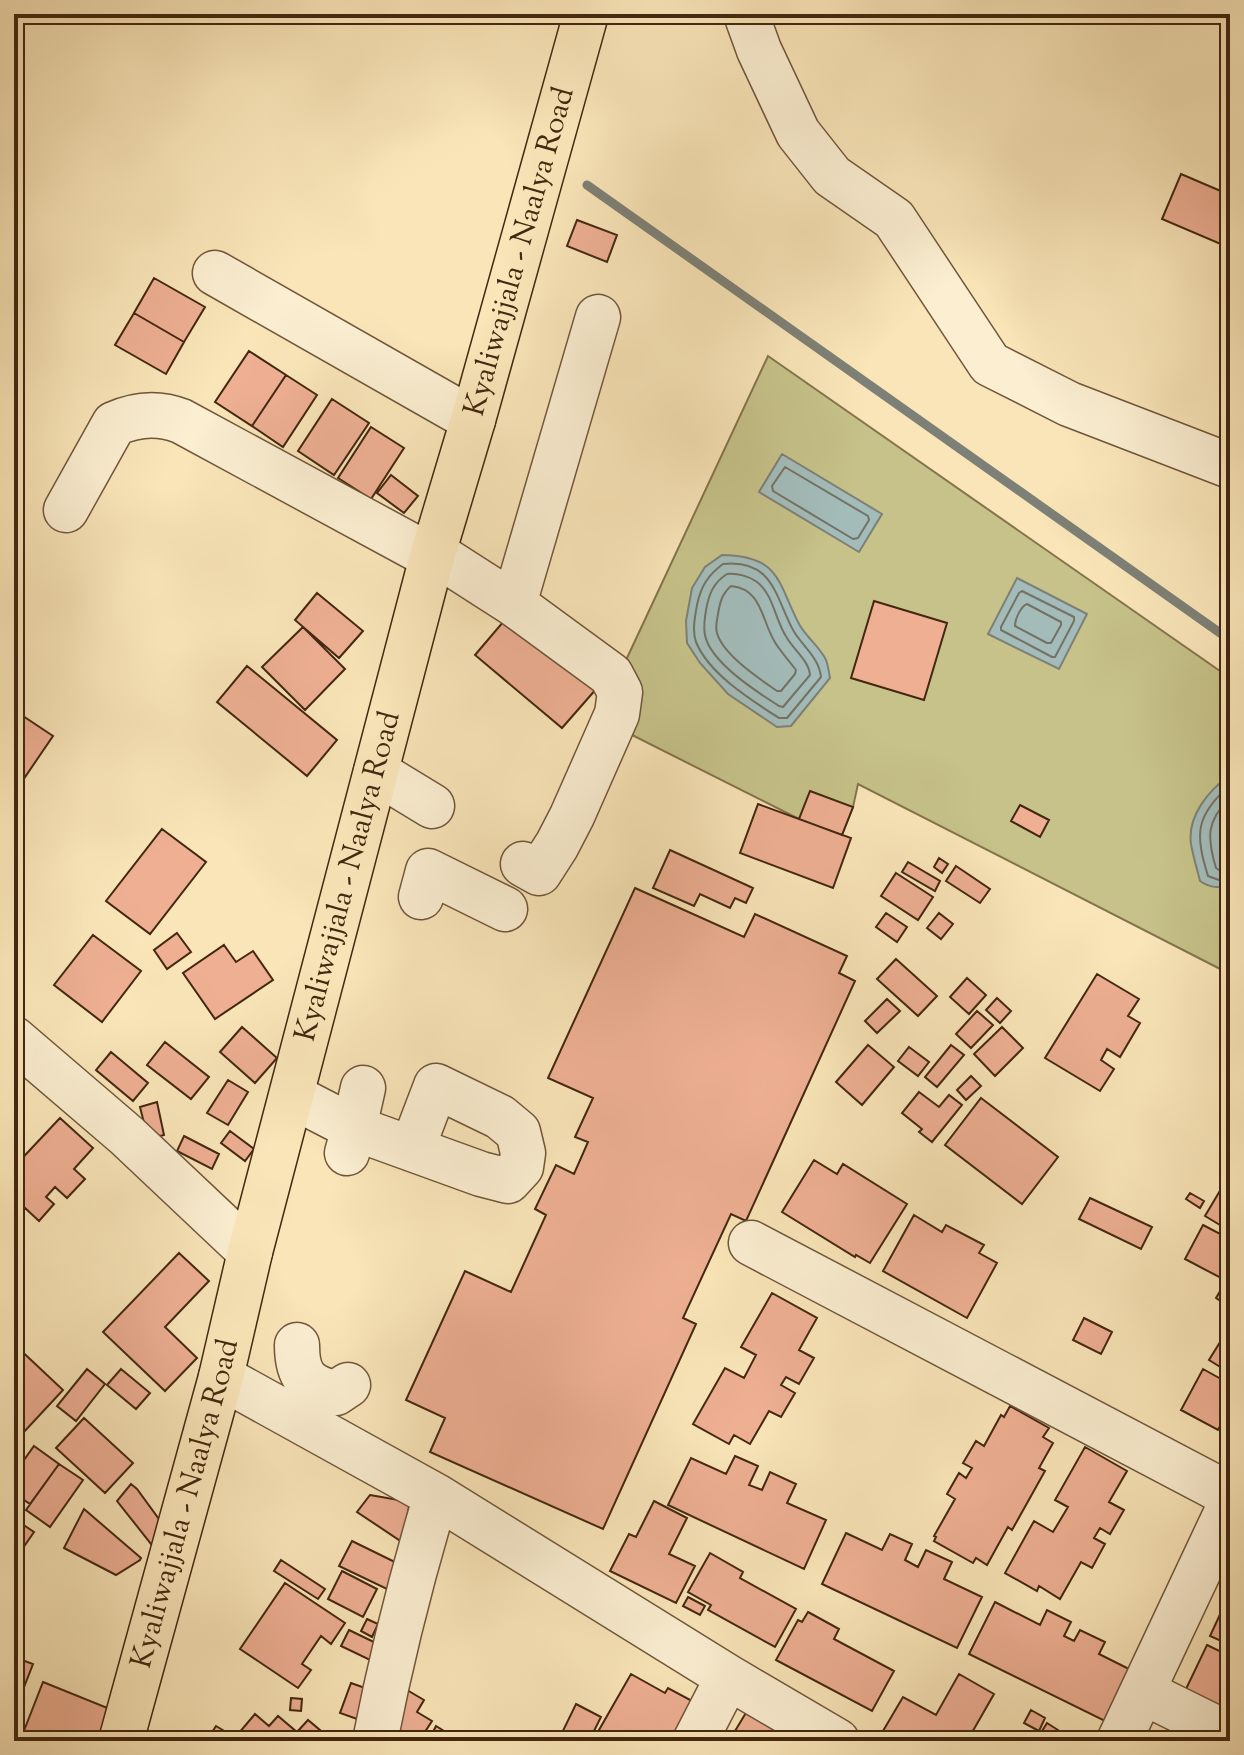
<svg xmlns="http://www.w3.org/2000/svg" width="1244" height="1755" font-family="'Sorts Mill Goudy',serif">
<rect width="100%" height="100%" fill="#f9e5b8"/>
<filter id="stains"><feTurbulence type="fractalNoise" baseFrequency=".0025" numOctaves="4"/><feColorMatrix values="0 0 0 0 .2 0 0 0 0 .09 0 0 0 0 .02 0 0 0 .5 -.17"/></filter>
<radialGradient id="worn" r=".72"><stop offset=".6" stop-color="#630" stop-opacity="0"/><stop offset="1" stop-color="#630" stop-opacity=".3"/></radialGradient>
<path fill="#c6c289" stroke="#84744c" stroke-width="2" d="M768 356 1230 678V974L858 784 853 807 842 835 799 819 630 734 637 717 627 658Z"/>
<path fill="#a3bcba" stroke="#7d8076" stroke-width="2" d="M782 454 882 514 859 552 759 492Z
M722 555C780 556 777 581 799 624 806 637 820 647 826 660 828 665 829 673 830 678L791 726 777 727 728 694 700 663 687 643 686 621 692 588 705 567Z
M1017 578 1087 614 1059 669 988 634Z
M1230 775V886C1218 888 1210 888 1200 881 1197 869 1193 856 1191 844 1187 816 1209 790 1230 775Z"/>
<g fill="none" stroke-linecap="round" stroke-linejoin="round">
<path stroke="#737265" stroke-width="2" d="M785 467 868 516 869 520 858 538 853 539 773 491 772 486Z
M723 564C773 559 775 596 793 630 802 646 819 657 821 677L787 718H779C751 700 709 674 696 642 692 631 695 616 697 605 701 586 708 575 723 564Z
M727 574C737 573 749 576 757 582 774 595 775 621 787 638 794 650 809 661 810 675L783 707 779 706C757 692 710 662 705 635 703 626 705 618 706 610 709 594 713 583 727 574Z
M731 586C763 589 761 621 776 644 782 653 789 661 796 670L795 674 781 691H777C760 679 723 655 717 633 715 628 717 620 718 614 720 602 722 594 731 586Z
M1022 591 1074 617V621L1055 657H1052L1001 630V627L1019 593Z
M1027 604 1061 622V625L1051 643H1047L1015 626C1015 619 1021 606 1027 604Z
M1230 785C1195 816 1195 834 1208 876L1219 880 1230 879
M1230 798C1206 821 1207 838 1216 868L1219 870 1230 869"/>
<path stroke="#7d8076" stroke-width="9" d="M587 185 1230 640"/>
</g>
<path fill="#eeaf93" stroke="#432710" stroke-width="2" d="M1181 174 1230 195V248L1162 219Z
M577 220 617 235 607 262 567 246Z
M154 278 205 307 184 342 134 313Z
M134 313 184 342 166 374 115 345Z
M249 351 286 375 252 426 215 402Z
M286 375 317 395 283 447 252 426Z
M332 399 369 423 334 475 298 451Z
M371 427 404 448 371 499 338 478Z
M391 475 418 496 404 513 377 493Z
M317 593 363 631 339 658 295 620Z
M874 601 947 623 924 700 851 678Z
M510 614 597 688 562 728 475 655Z
M303 627 345 669 305 710 262 667Z
M247 666 337 740 307 776 217 702Z
M14 710 53 736 23 780 14 774Z
M810 791 853 807 842 835 799 819Z
M758 804 851 838 833 888 740 853Z
M1020 805 1049 820 1040 837 1011 821Z
M162 829 206 862 150 934 106 901Z
M670 850 753 888 746 903 735 898 730 908 700 894 694 906 653 888Z
M939 858 948 864 942 873 934 867Z
M908 862 940 881 935 891 902 872Z
M956 866 990 889 980 903 946 881Z
M896 873 933 897 918 920 881 896Z
M635 888 744 937 755 914 847 956 839 973 855 981 746 1221 731 1214 683 1318 696 1324 603 1529 430 1452 445 1418 406 1400 465 1271 511 1292 546 1215 535 1209 556 1165 574 1174 588 1142 575 1137 593 1098 548 1078Z
M886 913 907 927 897 942 876 927Z
M939 913 953 924 941 939 927 928Z
M177 933 191 952 167 969 154 950Z
M93 935 141 971 102 1022 54 985Z
M224 945 236 962 253 951 273 980 215 1019 183 973Z
M896 959 937 996 918 1016 877 979Z
M1097 974 1139 999 1128 1016 1140 1023 1120 1057 1107 1049 1101 1060 1114 1069 1100 1091 1045 1058Z
M967 978 986 995 969 1014 950 997Z
M997 998 1011 1011 1000 1023 986 1010Z
M887 999 900 1011 877 1033 865 1021Z
M977 1011 993 1025 971 1048 956 1034Z
M242 1027 277 1058 255 1083 220 1052Z
M1002 1027 1023 1048 995 1076 974 1054Z
M165 1042 209 1077 191 1099 147 1065Z
M868 1045 894 1067 862 1105 836 1082Z
M951 1045 964 1055 937 1087 925 1077Z
M909 1047 929 1062 918 1076 898 1061Z
M111 1052 148 1083 133 1101 96 1070Z
M971 1076 981 1086 966 1100 957 1090Z
M228 1080 248 1092 228 1125 207 1113Z
M919 1092 939 1107 949 1095 962 1105 932 1142 919 1132 922 1129 902 1113Z
M981 1098 1058 1157 1022 1204 945 1145Z
M157 1102 164 1135 148 1139 140 1107Z
M60 1118 93 1148 74 1169 85 1179 67 1198 55 1187 46 1197 54 1204 39 1221 25 1208 14 1220V1167Z
M230 1131 254 1149 245 1161 221 1143Z
M184 1136 219 1154 212 1169 177 1151Z
M814 1160 837 1174 843 1164 907 1204 870 1263 856 1255 855 1257 782 1212Z
M1224 1184 1230 1187V1231L1205 1216Z
M1190 1193 1204 1201 1200 1208 1186 1199Z
M1090 1198 1152 1227 1141 1249 1079 1219Z
M914 1215 942 1232 946 1225 984 1245 979 1253 997 1263 967 1318 883 1271Z
M1203 1225 1230 1239V1262L1221 1278 1185 1259Z
M179 1253 209 1281 165 1327 197 1358 165 1391 103 1332Z
M1222 1288 1230 1293 1225 1304 1216 1298Z
M772 1293 817 1318 799 1350 814 1358 799 1384 786 1377 781 1385 795 1393 781 1417 769 1411 750 1444 734 1435 729 1444 693 1424 725 1368 744 1378 756 1355 741 1347Z
M1084 1318 1112 1332 1101 1354 1073 1340Z
M1230 1326V1373L1209 1360Z
M14 1344 63 1390 22 1434 14 1426Z
M87 1369 105 1384 76 1421 57 1406Z
M121 1369 150 1393 136 1409 107 1385Z
M1203 1369 1230 1384V1408L1218 1430 1181 1410Z
M1010 1406 1049 1428 1043 1437 1053 1443 1039 1468 1045 1471 1012 1530 1008 1527 987 1565 976 1558 973 1563 934 1541 936 1537 934 1536 955 1499 947 1494 959 1473 966 1478 972 1468 963 1463 976 1441 984 1446 1001 1415 1004 1417Z
M84 1418 133 1463 105 1493 56 1448Z
M34 1446 59 1464 30 1504 14 1493V1474Z
M1085 1447 1127 1471 1109 1502 1124 1510 1110 1534 1100 1528 1094 1538 1105 1544 1092 1568 1081 1562 1060 1599 1039 1586 1037 1591 1005 1573 1034 1521 1053 1532 1068 1507 1055 1500Z
M735 1456 758 1466 749 1485 762 1490 770 1472 796 1484 787 1503 826 1520 804 1569 668 1505 691 1458 726 1474Z
M59 1464 83 1480 50 1527 26 1510Z
M131 1484 137 1489 172 1537 159 1554 117 1501Z
M370 1495 410 1502 402 1542 357 1512Z
M654 1501 687 1518 669 1554 695 1566 676 1603 610 1571 629 1534 636 1537Z
M84 1509 141 1558 140 1560 116 1575 64 1548Z
M22 1524 34 1532 14 1561V1535Z
M846 1533 882 1550 890 1534 912 1544 905 1560 918 1567 926 1550 952 1562 944 1579 982 1597 957 1648 822 1584Z
M352 1541 401 1565 389 1590 339 1566Z
M710 1553 743 1572 740 1578 796 1609 775 1647 708 1610 711 1605 688 1592Z
M281 1560 325 1589 318 1599 274 1571Z
M342 1571 377 1589 363 1617 328 1599Z
M285 1583 345 1623 331 1644 321 1636 302 1664 311 1670 298 1688 240 1649Z
M1230 1593V1645L1210 1636Z
M688 1597 705 1606 700 1615 683 1606Z
M995 1602 1040 1625 1047 1610 1071 1622 1064 1636 1074 1641 1080 1630 1105 1642 1099 1654 1135 1672 1109 1723 969 1654Z
M808 1612 839 1629 834 1639 894 1671 872 1711 776 1660 798 1620 802 1622Z
M367 1619 378 1624 372 1637 361 1631Z
M349 1630 378 1644 370 1660 341 1646Z
M1207 1645 1230 1656 1229 1712 1185 1691Z
M14 1657 33 1664 17 1705 14 1703Z
M631 1674 665 1693 668 1688 694 1702 680 1741H602L595 1737Z
M959 1674 994 1694 970 1736 977 1741H899L883 1731 903 1697 936 1715Z
M43 1682 110 1709 97 1741H20Z
M351 1683 368 1689 357 1719 340 1713Z
M407 1690 424 1700 417 1712 432 1721 419 1741H416L386 1721Z
M291 1698 302 1699 301 1711 290 1710Z
M576 1704 601 1717 589 1741H558Z
M750 1706 809 1741H729Z
M1031 1710 1045 1718 1039 1731 1024 1723Z
M255 1714 269 1726 278 1716 297 1732 308 1720 333 1741H222L228 1735 233 1740Z
M1047 1723 1075 1741H1036Z
M216 1726 226 1732 221 1741H209L207 1740Z
M436 1726 449 1734 445 1741 432 1734Z"/>
<g fill="none" stroke-linecap="round" stroke-linejoin="round">
<defs>
<path id="minor" d="M746 14 759 50 798 133 832 176 894 219 990 364 1069 404 1230 466
M215 273 473 420
M66 510 114 424C136 414 158 412 181 421L432 557
M433 552 514 604 611 675 620 692 617 714 572 816 557 845 539 873 523 864
M514 604 598 317
M376 772 432 806
M421 897 428 871 505 909
M14 1039 126 1135 250 1252
M363 1088 354 1128 481 1174 508 1181 521 1167 523 1153 518 1132 500 1117 436 1086 412 1149
M292 1096 354 1128 347 1153
M751 1243 1230 1495
M297 1345C297 1375 306 1387 336 1393L348 1385
M221 1377 436 1496 728 1677 837 1741
M1143 1692 1230 1735
M375 1741C391 1659 412 1576 436 1496
M695 1741 728 1677
M1119 1741 1230 1505"/>
<g id="major">
<path id="s1" d="M121 1741 221 1377 250 1252 432 557 473 420 586 14"/>
</g>
</defs>
<use href="#minor" stroke="#70563a" stroke-width="47"/>
<use href="#major" stroke="#432710" stroke-width="47"/>
<use href="#minor" stroke="#fbeed1" stroke-width="44"/>
<use href="#major" stroke="#f9e5b8" stroke-width="44"/>
</g>
<g text-anchor="middle" dominant-baseline="central" stroke-width="7" stroke-linejoin="round" paint-order="stroke">
<g font-size="30" fill="#432710" stroke="#fbeed1">
<text stroke="none"><textPath href="#s1" startOffset="1542">Kyaliwajjala - Naalya Road</textPath></text>
<text stroke="none"><textPath href="#s1" startOffset="894">Kyaliwajjala - Naalya Road</textPath></text>
<text stroke="none"><textPath href="#s1" startOffset="246">Kyaliwajjala - Naalya Road</textPath></text>
</g>
</g>
<rect width="1244" height="1755" fill="none" stroke="#f9e5b8" stroke-width="48"/>
<rect x="16" y="16" width="1212" height="1723" fill="none" stroke="#432710" stroke-width="4"/>
<rect x="24" y="24" width="1196" height="1707" fill="none" stroke="#432710" stroke-width="2"/>
<rect width="100%" height="100%" filter="url(#stains)"/>
<rect width="100%" height="100%" fill="url(#worn)"/>
</svg>
